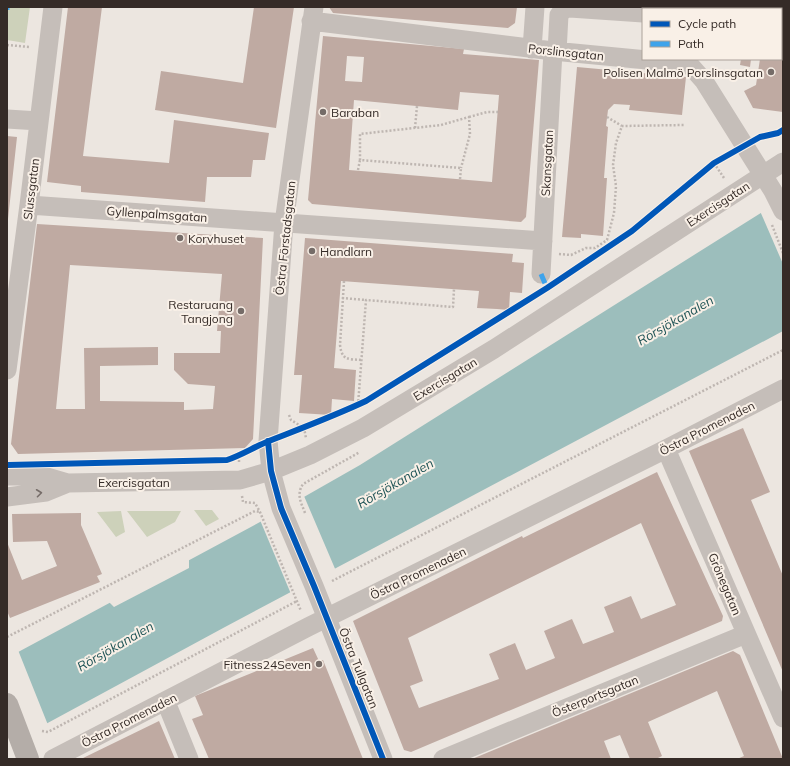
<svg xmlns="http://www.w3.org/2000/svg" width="790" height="766" font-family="Mulish,sans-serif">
<rect width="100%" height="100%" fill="#ece6e0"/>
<path fill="#cdd1ba" d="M7 7H30L25 43 7 40Z
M194 510H212L219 519 206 526Z
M121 511 125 532 116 537 97 512Z
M127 511H181L175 522 147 537Z"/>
<path fill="#9cbebc" d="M783 199V331L225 627 7 745V658L260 522 360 465Z"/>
<path fill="#ece6e0" d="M783 197V264L760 211Z
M304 496 336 571 291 594 260 520Z
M189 558V568L114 607 109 602 105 603Z
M18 650 48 725 7 747V656Z"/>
<path fill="#bfaaa2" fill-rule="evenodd" d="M68 7H102L83 156 169 163 174 120 269 133 265 160H253L251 177H207L205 202 81 192V186L47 182Z
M254 7H294L276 128 155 110 161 71 243 83Z
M329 7H517L515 23 508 28 333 13Z
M767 7H783V112L753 108 744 91 756 85 760 59H781V9H767Z
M323 36 464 49 463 54 539 60 526 217 521 222 312 204 308 200ZM347 56 364 57 362 82 345 81ZM460 92 499 95 492 182 349 170 354 100 458 110Z
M741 59H751L750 67 740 65Z
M577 67 686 77 682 115 629 110 630 105 614 104 608 110 606 126 608 127 604 178H607L603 236 581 234V238L562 237Z
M7 136 17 137 8 219H7Z
M37 224 263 238 253 439 245 448 18 454 11 444ZM70 265 222 274 217 331H221L220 353H174V370L188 384 215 386 213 409 184 410V402L100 401V366L158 365V347L84 348 85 409H56Z
M305 238 513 254 512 262 524 263 522 293 510 292 509 310 497 309 477 308 479 291 341 281 334 368 356 370 354 401 332 399 331 415 299 413 302 375H294Z
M743 428 770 492 751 500 783 576V672L689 451Z
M657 472 723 616 722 621 411 752 404 750 353 621 522 536 523 538ZM641 523 676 605 641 619 631 596 604 607 614 632 583 644 572 619 544 631 555 658 526 670 515 643 489 654 499 679 419 708 410 686 423 681 408 638Z
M81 513V525L102 574 97 576 100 582 10 618 7 611V542L22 580 57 566 47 541 13 542 12 514Z
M313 648 319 661 323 660 363 759H209L192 719 203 715 195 696Z
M733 651 740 655 783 759H737L744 756 717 691 648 722 662 756 656 759H630L620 735 604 741 611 759H472Z
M159 721 175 759H81Z"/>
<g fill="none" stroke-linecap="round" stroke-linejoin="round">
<path stroke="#beb6b1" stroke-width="2.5" stroke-dasharray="2 2" stroke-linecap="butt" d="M7 45 30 47
M469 117 487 112H498
M607 117 622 126
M415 128 417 106
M714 163 724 178
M358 170 360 160
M460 179 461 168 360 160V134L441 125 469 117 470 134 461 168
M772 225 783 253
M559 254 571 255 586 248H595L607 240 614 213 616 186 613 165 616 143 622 126 684 125
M344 281 340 345C342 360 347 359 361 360
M342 298 366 300
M358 405 366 300 453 307 454 289
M289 415 291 420 304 428 306 438
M239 456V462
M242 496 243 502 255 503 260 512 301 611
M305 513C301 502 296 495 303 484L360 452
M332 581 783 350
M7 637 255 511 260 512
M42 731 48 732 297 601"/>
<path stroke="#c5beb9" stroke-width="19" d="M314 7 284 223 268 441 271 471 281 508 314 586 383 759
M311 21 553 51 689 64 704 81 773 191 783 211
M532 49 535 7
M557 52 559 15 564 9 570 8 643 13
M7 119 39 121
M29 205 543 241
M541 274 553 51
M7 370 29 205 53 7
M666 449 783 718
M7 476H44L68 483 240 480 271 471 310 455 363 428 494 349 783 162
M7 497 46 492 68 483
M166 702 189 759
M53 759 308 627 666 449 783 389
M443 759 746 634"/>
<path stroke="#b4ada8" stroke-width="22" d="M7 704 28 759"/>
<path stroke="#3ea3eb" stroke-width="5" stroke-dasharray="10 5" stroke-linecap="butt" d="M7 10V7
M541 274 547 288"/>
<defs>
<path id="cycleway" d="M268 441 271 471 281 508 314 586 383 759
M7 465 227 460C242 455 254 447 269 441 302 428 334 416 366 401L547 288 632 231 714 163 760 137 778 133 783 130"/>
</defs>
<use href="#cycleway" stroke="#f9f0e7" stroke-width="8"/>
<use href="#cycleway" stroke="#0057b8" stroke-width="6"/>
</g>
<defs><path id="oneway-chevron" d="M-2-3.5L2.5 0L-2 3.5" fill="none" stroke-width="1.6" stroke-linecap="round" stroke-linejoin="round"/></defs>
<use stroke="#766d69" href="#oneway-chevron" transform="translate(39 493) rotate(-7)"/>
<g fill="#756c68" stroke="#f9f0e7" stroke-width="1.5">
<circle cx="771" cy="72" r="4"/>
<circle cx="323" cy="112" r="4"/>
<circle cx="180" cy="238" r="4"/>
<circle cx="312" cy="251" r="4"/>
<circle cx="241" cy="311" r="4"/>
<circle cx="319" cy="664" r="4"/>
</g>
<g text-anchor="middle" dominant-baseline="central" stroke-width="4" stroke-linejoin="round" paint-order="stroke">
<g font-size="12" fill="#352b27" stroke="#f9f0e7">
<text transform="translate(566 52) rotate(6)">Porslinsgatan</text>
<text transform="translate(547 163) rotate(-87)">Skansgatan</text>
<text transform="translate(31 189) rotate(-83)">Slussgatan</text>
<text transform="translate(718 204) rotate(-33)">Exercisgatan</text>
<text transform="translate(157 214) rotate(4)">Gyllenpalmsgatan</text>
<text transform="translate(285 238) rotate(-84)">Östra Förstadsgatan</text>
<text transform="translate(445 379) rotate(-31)">Exercisgatan</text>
<text transform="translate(707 428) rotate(-27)">Östra Promenaden</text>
<text x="134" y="482">Exercisgatan</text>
<text transform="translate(418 573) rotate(-26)">Östra Promenaden</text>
<text transform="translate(725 584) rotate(67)">Grönegatan</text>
<text transform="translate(359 668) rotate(68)">Östra Tullgatan</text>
<text transform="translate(595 696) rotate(-22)">Österportsgatan</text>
<text transform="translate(129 720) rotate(-27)">Östra Promenaden</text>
</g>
<g font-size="12" fill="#352b27" stroke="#f9f0e7" text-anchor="end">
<text x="763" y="72">Polisen Malmö Porslinsgatan</text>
<text x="331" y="112" text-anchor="start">Baraban</text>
<text x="188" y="238" text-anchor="start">Korvhuset</text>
<text x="320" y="251" text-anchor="start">Handlarn</text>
<text x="233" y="304">Restaruang<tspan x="233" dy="14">Tangjong</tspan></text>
<text x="311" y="664">Fitness24Seven</text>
</g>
<g font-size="13" font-style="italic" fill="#1e5355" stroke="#f9f0e7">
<text transform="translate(675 320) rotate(-30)">Rörsjökanalen</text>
<text transform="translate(395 483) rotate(-30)">Rörsjökanalen</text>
<text transform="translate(115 646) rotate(-30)">Rörsjökanalen</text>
</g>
</g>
<rect width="790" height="766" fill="none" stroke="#352b27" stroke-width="16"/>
<rect x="642" y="8" width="140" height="52" fill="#f9f0e7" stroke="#aba19a"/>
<rect x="650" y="21" width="20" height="6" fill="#0057b8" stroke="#aba19a"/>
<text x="678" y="28" font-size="12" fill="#352b27">Cycle path</text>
<rect x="650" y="41" width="20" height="6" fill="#3ea3eb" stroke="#aba19a"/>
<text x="678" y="48" font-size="12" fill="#352b27">Path</text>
</svg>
